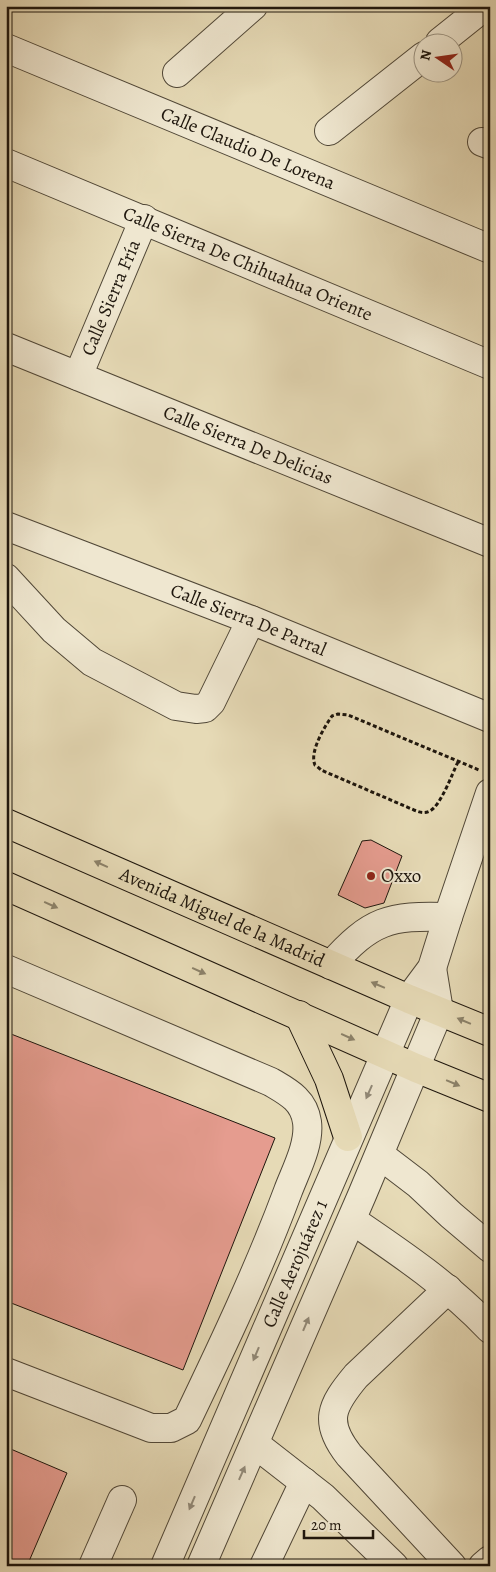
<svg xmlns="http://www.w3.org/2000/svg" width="496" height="1572" font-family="Alegreya,serif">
<rect width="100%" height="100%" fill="#e6dab6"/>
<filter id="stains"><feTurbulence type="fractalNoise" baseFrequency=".004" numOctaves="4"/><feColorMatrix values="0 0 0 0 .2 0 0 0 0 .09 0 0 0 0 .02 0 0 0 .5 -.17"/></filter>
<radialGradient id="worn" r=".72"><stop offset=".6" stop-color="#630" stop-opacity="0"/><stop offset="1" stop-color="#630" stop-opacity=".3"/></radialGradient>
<path fill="#e59c8f" stroke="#1e160d" d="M371 840 402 856 384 903 365 908 338 895 362 841Z
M6 1032 275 1138 183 1370 6 1301Z
M6 1447 67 1473 27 1566H6Z"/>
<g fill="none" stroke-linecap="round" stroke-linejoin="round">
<defs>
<g id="minor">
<path d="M440 42 485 6"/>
<path id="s1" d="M6 48 490 249"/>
<path d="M177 73 253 6"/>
<path d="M329 131 424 56"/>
<path d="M482 142 490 145"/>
<path id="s2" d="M6 163 490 365"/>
<path id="s3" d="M6 347 490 543"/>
<path id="s4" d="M78 376 144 219"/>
<path id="s5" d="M6 526 251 620 490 718"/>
<path d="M6 578 54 630 92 662 176 706 196 709 205 708 211 702 251 620"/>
<path d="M331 965C371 920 389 915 448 917"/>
<path d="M6 969 271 1082C288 1092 304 1100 307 1122 310 1144 296 1170 288 1191 259 1269 223 1345 187 1420L171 1428H151L6 1372"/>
<path d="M380 1155 418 1184 451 1215 490 1248"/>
<path d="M352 1220C402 1254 448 1285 490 1329"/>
<path d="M448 1289 356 1376C331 1406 323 1422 349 1455L452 1566"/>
<path d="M255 1444 323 1497 394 1566"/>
<path d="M93 1566 122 1500"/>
<path id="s6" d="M165 1566 409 999 432 968 448 917 490 793"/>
<path d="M201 1566 362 1195 439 1011 432 968"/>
<path d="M264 1566 304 1482"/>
<path d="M483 1566 490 1560"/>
</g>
<g id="major">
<path id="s7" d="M6 823 409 999 490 1032"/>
<path d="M6 886 416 1068 490 1098"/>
<path d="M299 1015 329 1079 348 1137"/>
</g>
</defs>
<use href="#minor" stroke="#504737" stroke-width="30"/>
<use href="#major" stroke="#1e160d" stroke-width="30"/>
<path stroke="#1e160d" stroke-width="3" stroke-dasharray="4 2.5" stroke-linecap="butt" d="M458 762C452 774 441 805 430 811 424 814 419 812 414 810L321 770C321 770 316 765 315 765 309 752 325 726 332 716L338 714 348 715 479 770"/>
<use href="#minor" stroke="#efe7d0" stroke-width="28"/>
<use href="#major" stroke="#e6dab6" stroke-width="28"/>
</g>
<defs><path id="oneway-solid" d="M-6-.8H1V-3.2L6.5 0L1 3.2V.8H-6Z" transform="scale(1.25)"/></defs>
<g fill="#8c826a">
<use href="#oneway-solid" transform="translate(101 864) rotate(-156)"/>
<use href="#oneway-solid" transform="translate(51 905) rotate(24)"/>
<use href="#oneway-solid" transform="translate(199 971) rotate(24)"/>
<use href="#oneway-solid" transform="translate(378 985) rotate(-157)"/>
<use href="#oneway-solid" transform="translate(464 1021) rotate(-157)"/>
<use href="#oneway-solid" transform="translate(348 1037) rotate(24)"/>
<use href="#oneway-solid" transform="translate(453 1083) rotate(23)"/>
</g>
<g fill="#918978">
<use href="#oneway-solid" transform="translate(369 1092) rotate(114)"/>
<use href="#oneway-solid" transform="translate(306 1324) rotate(-67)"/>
<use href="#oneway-solid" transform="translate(256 1354) rotate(113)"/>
<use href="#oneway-solid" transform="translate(242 1473) rotate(-66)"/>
<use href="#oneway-solid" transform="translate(192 1503) rotate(113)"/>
</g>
<circle fill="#8f2418" stroke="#efe7d0" stroke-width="2" cx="371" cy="876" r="5"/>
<g text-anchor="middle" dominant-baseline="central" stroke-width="4" stroke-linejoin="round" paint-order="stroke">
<g font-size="19" fill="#1e160d" stroke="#efe7d0">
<text stroke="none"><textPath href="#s1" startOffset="262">Calle Claudio De Lorena</textPath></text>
<text stroke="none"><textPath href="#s2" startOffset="262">Calle Sierra De Chihuahua Oriente</textPath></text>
<text stroke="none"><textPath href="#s4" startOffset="85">Calle Sierra Fría</textPath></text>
<text stroke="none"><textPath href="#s3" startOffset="261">Calle Sierra De Delicias</textPath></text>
<text stroke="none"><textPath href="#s5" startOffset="260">Calle Sierra De Parral</textPath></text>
<text stroke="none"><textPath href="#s7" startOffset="236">Avenida Miguel de la Madrid</textPath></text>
<text stroke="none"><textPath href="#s6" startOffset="329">Calle Aerojuárez 1</textPath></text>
</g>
<g font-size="19" fill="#1e160d" stroke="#efe7d0" text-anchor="start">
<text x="381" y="876">Oxxo</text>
</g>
</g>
<rect width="496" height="1572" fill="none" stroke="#e6dab6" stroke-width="25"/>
<rect x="8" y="8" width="481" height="1557" fill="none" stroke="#1e160d" stroke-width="2.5"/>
<rect x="12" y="12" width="471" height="1547" fill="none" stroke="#1e160d"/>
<g transform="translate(438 58) rotate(283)"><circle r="24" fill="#efe7d0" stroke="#9b9382"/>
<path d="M0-4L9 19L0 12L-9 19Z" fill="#8f2418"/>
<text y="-8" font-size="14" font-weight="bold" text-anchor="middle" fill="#1e160d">N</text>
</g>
<path d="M304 1530v8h69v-8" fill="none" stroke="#1e160d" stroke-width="2.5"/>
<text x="311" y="1530" font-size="15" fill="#1e160d" stroke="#efe7d0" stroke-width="4" paint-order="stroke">20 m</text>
<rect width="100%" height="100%" filter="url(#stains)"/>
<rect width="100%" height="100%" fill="url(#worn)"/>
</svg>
